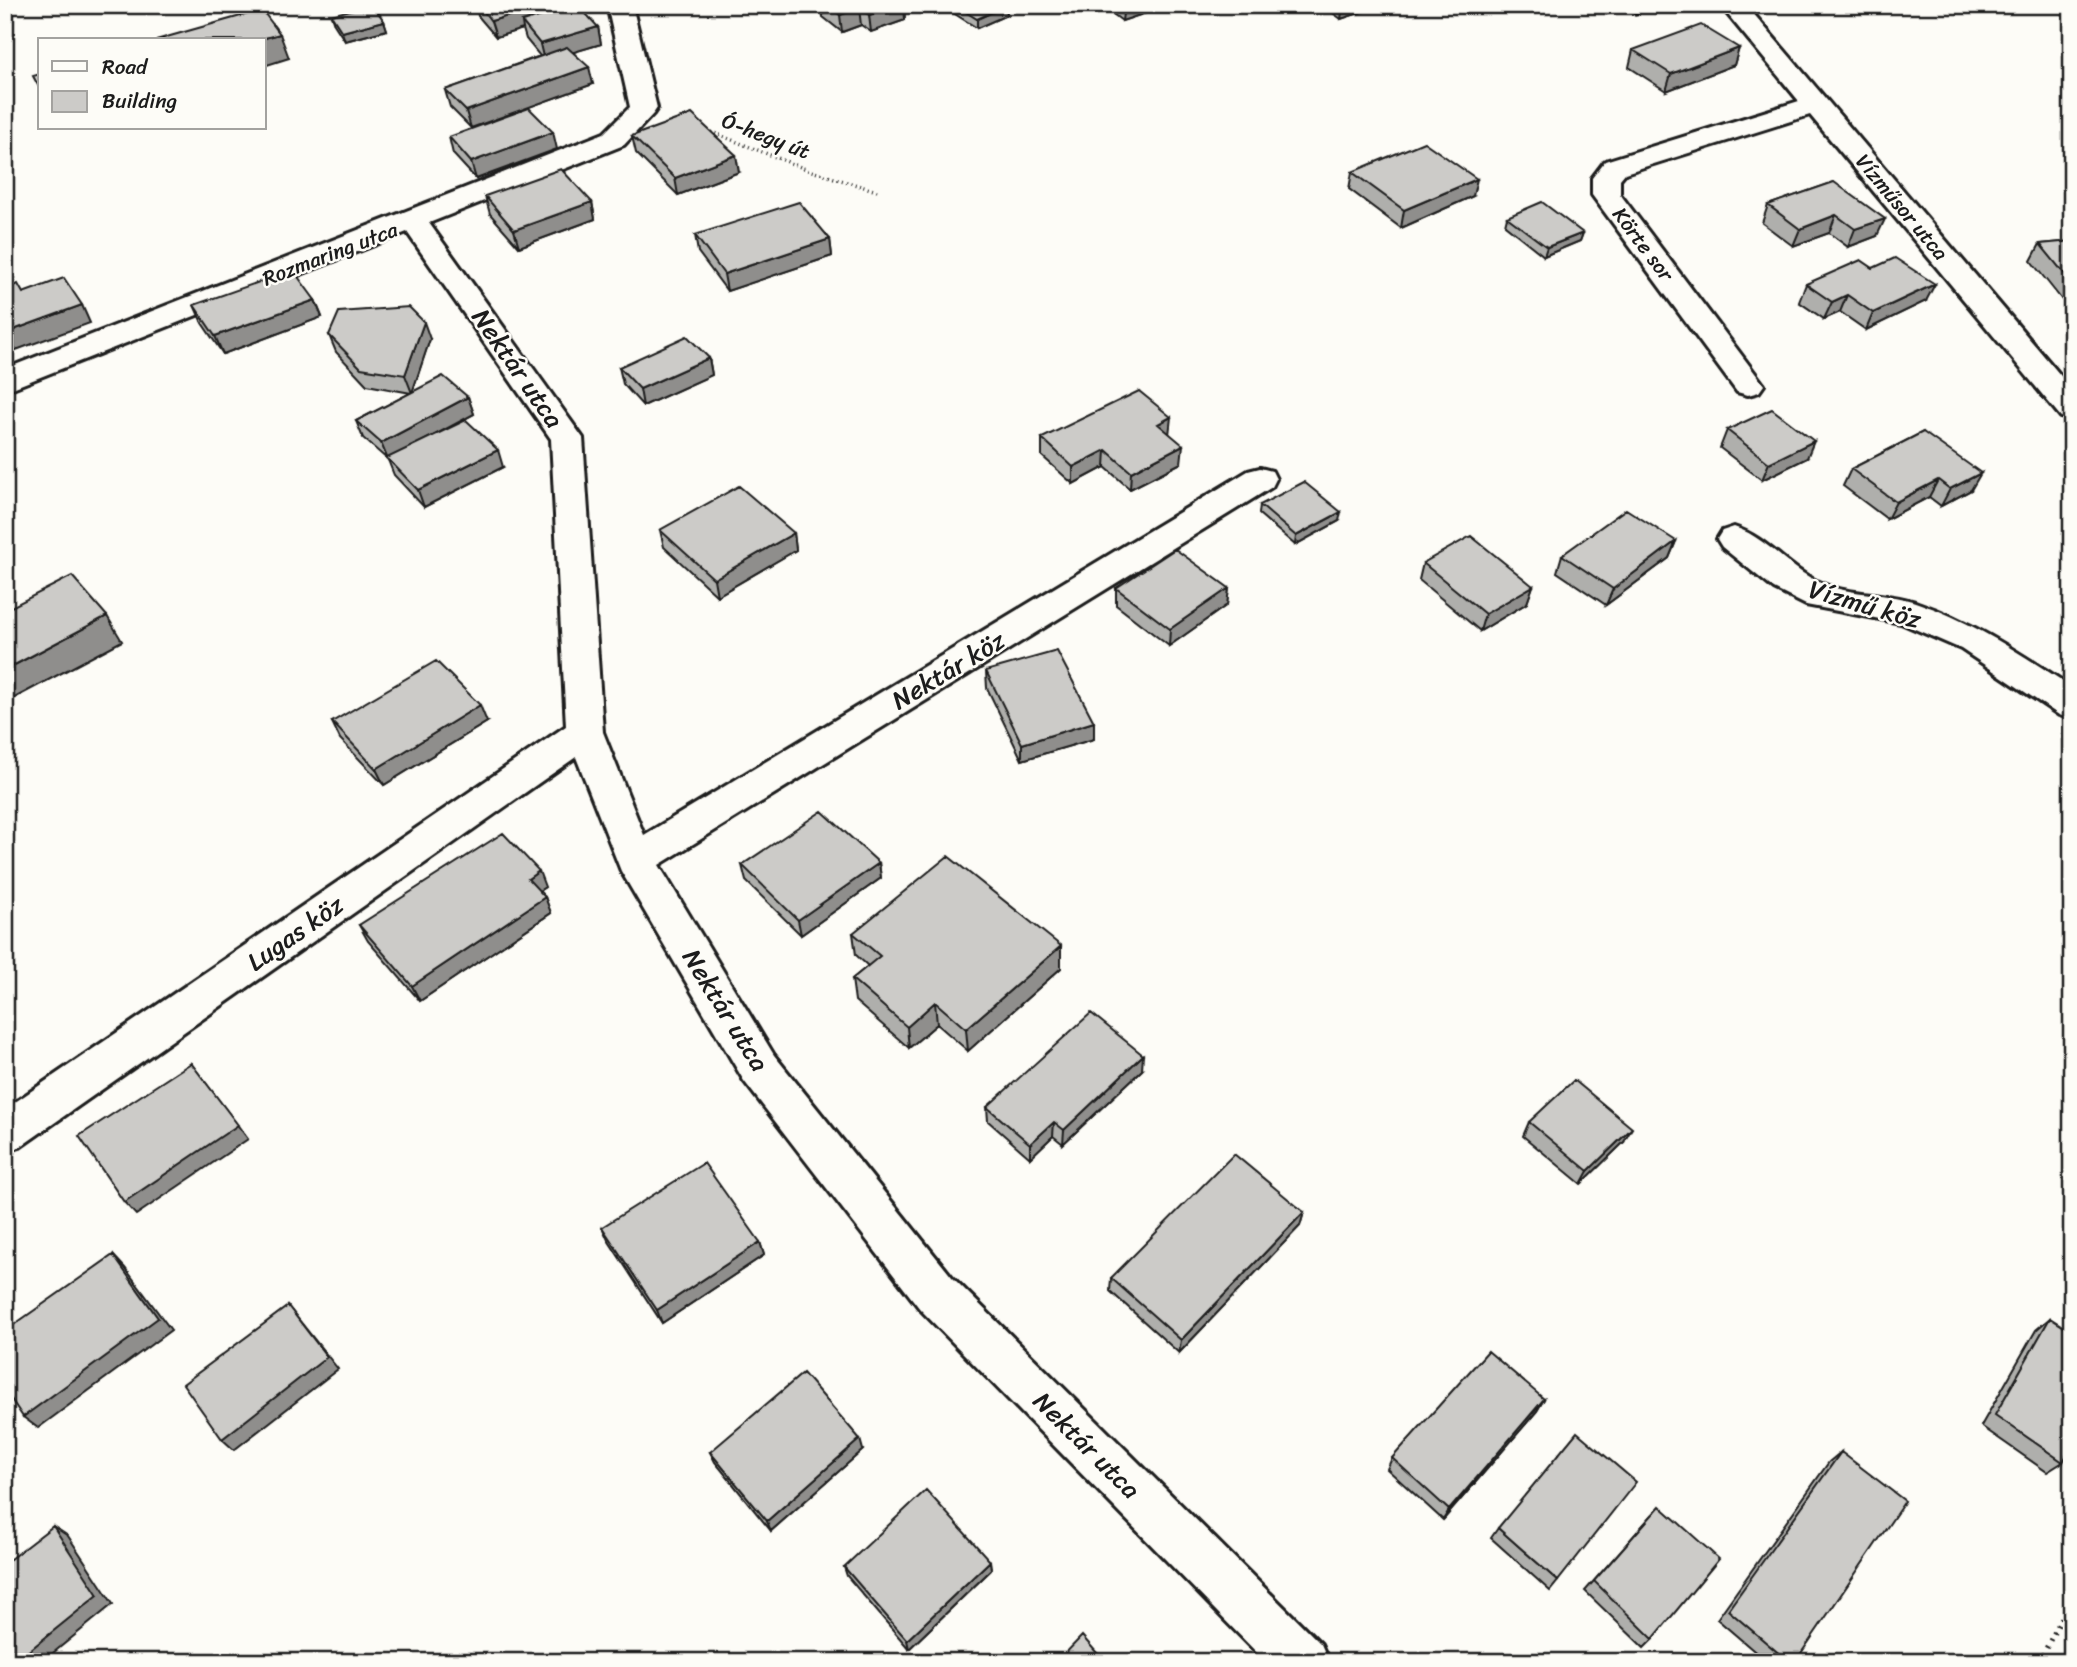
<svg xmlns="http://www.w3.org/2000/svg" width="2077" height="1667" font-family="Sriracha,sans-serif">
<rect width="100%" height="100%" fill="#fdfcf7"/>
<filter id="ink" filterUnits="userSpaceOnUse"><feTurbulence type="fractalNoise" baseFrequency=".0143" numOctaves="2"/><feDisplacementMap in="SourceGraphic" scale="14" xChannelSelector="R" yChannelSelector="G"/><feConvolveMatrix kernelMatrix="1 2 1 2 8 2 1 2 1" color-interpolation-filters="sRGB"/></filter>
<g filter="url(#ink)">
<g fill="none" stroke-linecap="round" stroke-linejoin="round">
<defs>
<path id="street" d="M607 5H632L657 108 653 114 624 145 429 223 583 438 603 732 644 835 1248 471 1260 468 1272 471 1276 479 1272 487 659 865 774 1055 952 1277 1321 1644 1329 1662H1266L920 1309 744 1081 621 871 576 757 20 1147 5 1152V1109L566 726 551 439 407 232 5 391V369L604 133 630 107Z
M1720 5H1746L2072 389V420L2061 417 1810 115 1625 173 1620 179V194L1764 385 1759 392 1748 395 1737 392 1592 195V178L1605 161 1799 101Z
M1734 527C1767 537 1790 571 1823 584 1853 596 1888 592 1918 603 1974 622 2022 655 2072 687V719L2059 715 1961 649 1901 623 1806 605 1774 589 1722 547 1717 539 1722 531Z"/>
</defs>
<use href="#street" stroke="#1c1c1c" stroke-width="6"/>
<path stroke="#1c1c1c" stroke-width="3.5" stroke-dasharray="1 3.5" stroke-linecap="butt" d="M707 130 808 170 877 191"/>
<path stroke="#1c1c1c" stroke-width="5" stroke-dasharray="2 6" stroke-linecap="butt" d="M2039 1662 2072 1598"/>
<use href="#street" fill="#fdfcf7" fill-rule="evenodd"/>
</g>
<path fill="#afafac" stroke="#1c1c1c" stroke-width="2" d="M469 5H560L561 10 598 27 601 44 573 52 593 84 471 128 450 107 445 90 540 56 526 39 523 29 496 37 478 16 476 6 471 7Z
M822 5H904L905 20 871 32 861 25 842 32 823 17Z
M947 5H1005L1006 6 1007 15 977 28 947 9Z
M1105 5H1161V8L1122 21 1105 8Z
M1322 5H1377V7L1341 19Z
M1591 5H1655L1636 14 1624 7 1607 14Z
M331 15 384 21 387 30 345 41 334 24Z
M1739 48 1734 65 1666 91 1629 67 1633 50Z
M632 136 739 172 678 195 636 153Z
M449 137 557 149 476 179 453 154Z
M1352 172 1473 196 1401 228 1349 189Z
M1834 182 1877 236 1848 247 1829 233 1793 246 1762 223 1768 205Z
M485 196 592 202 595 219 519 247 490 214Z
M1507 217 1583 233 1580 241 1544 256 1505 225Z
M695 235 830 239 832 256 727 291 698 252Z
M2072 241V298L2062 300 2031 261 2040 244Z
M1873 268 1926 301 1866 330 1840 312 1824 319 1799 302 1806 284Z
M315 300 322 317 223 354 202 323 194 305Z
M329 335 430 339 412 392 468 397 474 414 430 437 503 467 424 507 394 475 388 460 363 438 356 421 411 393 367 385 336 352Z
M709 358 712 375 643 406 623 384 619 367Z
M1727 430 1807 458 1762 480 1720 448Z
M1923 432 1971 490 1941 506 1929 497 1887 519 1843 486 1851 469Z
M1169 434 1181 463 1130 489 1105 467 1073 484 1042 456V438Z
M1260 505 1339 521 1295 545 1259 514Z
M660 530 794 533 796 550 717 596 664 547Z
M1676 541 1669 558 1606 605 1557 572 1562 555Z
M1423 563 1533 586 1527 603 1480 631 1419 580Z
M1116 588H1229L1227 605 1169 646 1116 605Z
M986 671 1094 722V739L1022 760 987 688Z
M332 722H487L384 785 340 739Z
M879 863 881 878 801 935 746 881 742 865Z
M545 887 539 891 545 897 551 913 420 1001 368 941 359 925Z
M853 933 1061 946V968L968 1051 937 1024 909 1048 855 1001 852 979 868 966 856 955Z
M1142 1070 1063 1144 1053 1136 1030 1158 988 1121 987 1107Z
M1529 1122 1624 1142 1581 1184 1523 1136Z
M1304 1212 1300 1226 1179 1353 1110 1291 1111 1278Z
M602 1227 760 1242 764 1255 662 1323 608 1240Z
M2050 1318 2063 1462 2047 1472 1981 1426 2036 1330Z
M1544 1399 1537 1411 1443 1520 1387 1469 1392 1458Z
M863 1450 771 1531 715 1462 710 1452Z
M1841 1452 1795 1662H1767L1717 1619 1829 1462Z
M1651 1516 1653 1639 1644 1648 1585 1591Z
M1498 1528 1558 1581 1550 1591 1491 1538Z
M990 1561 991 1570 909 1649 847 1576 844 1567Z"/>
<path fill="#8f8e8c" stroke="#1c1c1c" stroke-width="2" d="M545 5H560L563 18 522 22 523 29 496 37 491 21Z
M897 5H904L905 20 871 32 869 15Z
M1145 5H1161V8L1122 21 1123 13Z
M1343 5H1377V7L1341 19Z
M1609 5H1625L1624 7 1607 14Z
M1639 5H1655L1636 14Z
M1006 6 1007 15 977 28V19Z
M859 8 861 25 842 32 840 15Z
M384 21 387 30 345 41 342 32Z
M598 27 601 44 544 61 540 44Z
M280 34 289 58 264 66V40H257Z
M1739 48 1734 65 1666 91 1671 74Z
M589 67 593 84 471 128 466 111Z
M553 132 557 149 476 179 471 162Z
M736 155 739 172 678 195 675 178Z
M1477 179 1473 196 1401 228 1404 210Z
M592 202 595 219 519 247 514 230Z
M1836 215 1829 233 1793 246 1800 229Z
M1885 219 1877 236 1848 247 1855 229Z
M1583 233 1580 241 1544 256 1547 247Z
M830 239 832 256 727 291 724 274Z
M1935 284 1926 301 1866 330 1873 313Z
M1847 295 1840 312 1824 319 1832 302Z
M315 300 322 317 223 354 215 336Z
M82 305 90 323 5 354V333Z
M424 322 430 339 412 393 405 375Z
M709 358 712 375 643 406 640 389Z
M468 397 474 414 388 460 381 443Z
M1171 417 1169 435 1158 424Z
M1814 441 1807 458 1762 480 1769 463Z
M1183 445 1181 463 1130 489 1131 472Z
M498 450 503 467 424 507 418 490Z
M1106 450 1105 467 1073 484V467Z
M1981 473 1971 490 1941 506 1950 489Z
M1938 480 1929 497 1887 519 1896 502Z
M1341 512 1339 521 1295 545 1296 536Z
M794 533 796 550 717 596 714 579Z
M1676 541 1669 558 1606 605 1613 589Z
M1533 586 1527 603 1480 631 1485 614Z
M1229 588 1227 605 1169 646 1170 629Z
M107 616 122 641 5 703V670Z
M480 705 487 722 384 785 376 769Z
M1094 722V739L1022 760V744Z
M879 863 881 878 801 935 798 920Z
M539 871 545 887 534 894 528 879Z
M545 897 551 913 420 1001 412 986Z
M1061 946V968L968 1051 966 1029Z
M935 1002 937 1024 909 1048 907 1027Z
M1143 1055 1142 1070 1063 1144 1064 1130Z
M191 1063 248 1139 136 1215 124 1202Z
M1054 1122 1053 1136 1030 1158V1144Z
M1632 1128 1624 1142 1581 1184 1588 1171Z
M1304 1212 1300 1226 1179 1353 1181 1340Z
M760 1242 764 1255 662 1323 657 1310Z
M113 1255 125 1268 171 1330 38 1428 23 1417Z
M288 1306 338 1369 234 1450 222 1439Z
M1544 1399 1537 1411 1443 1520 1449 1510Z
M860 1439 863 1450 771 1531 767 1521Z
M53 1526 68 1536 113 1604 42 1662H15Z
M990 1561 991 1570 909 1649 907 1640Z"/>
<path fill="#cccbc8" stroke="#1c1c1c" stroke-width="2" d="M369 5H373L384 21 342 32 331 15Z
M479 5H545L491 21Z
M578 5 598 27 540 44 522 22Z
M828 5H897L869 15 859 8 840 15Z
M955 5H1005L1006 6 977 19Z
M1113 5H1145L1123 13Z
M262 10 280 34 257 40H156Z
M1701 25 1739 48 1671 74 1633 50Z
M567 47 589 67 466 111 445 90Z
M40 74V89L33 76Z
M529 108 553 132 471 162 449 137Z
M692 114 736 155 675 178 632 136Z
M1424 142 1477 179 1404 210 1352 172Z
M561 169 592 202 514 230 485 196Z
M1834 182 1885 219 1855 229 1836 215 1800 229 1768 205Z
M799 202 830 239 724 274 695 235Z
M1542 202 1583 233 1547 247 1507 217Z
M2072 241V282H2071L2040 244Z
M1895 258 1935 284 1873 313 1847 295 1832 302 1806 284 1861 260 1873 268Z
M293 270 315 300 215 336 194 305Z
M64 278 82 305 5 333V289L18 284 23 293Z
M409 307 424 322 405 375 361 368 329 335 339 312Z
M687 336 709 358 640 389 619 367Z
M443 376 468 397 381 443 356 421Z
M1139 391 1171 417 1158 424 1183 445 1131 472 1106 450 1073 467 1042 438Z
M1772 409 1814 441 1769 463 1727 430Z
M466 420 498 450 418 490 387 458Z
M1923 432 1981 473 1950 489 1938 480 1896 502 1851 469Z
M1304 482 1341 512 1296 536 1260 505Z
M739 486 794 533 714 579 660 530Z
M1626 509 1676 541 1613 589 1562 555Z
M1471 536 1533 586 1485 614 1423 563Z
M1175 549 1229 588 1170 629 1116 588Z
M72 576 107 616 5 670V610Z
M1057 651 1094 722 1022 744 986 671Z
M436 661 480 705 376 769 332 722Z
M822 811 879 863 798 920 742 865Z
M503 833 539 871 528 879 545 897 412 986 359 925Z
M948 856 1061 946 966 1029 935 1002 907 1027 852 979 880 956 853 933Z
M1091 1013 1143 1055 1064 1130 1054 1122 1030 1144 987 1107Z
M191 1063 238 1125 124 1202 79 1136Z
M1574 1080 1632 1128 1588 1171 1529 1122Z
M1234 1154 1304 1212 1181 1340 1111 1278Z
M704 1163 760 1242 657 1310 602 1227Z
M113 1255 158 1318 23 1417 5 1390V1331Z
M288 1306 327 1357 222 1439 183 1384Z
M2050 1318 2072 1332V1445L2063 1462 1995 1415Z
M1488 1351 1544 1399 1449 1510 1392 1458Z
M803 1373 860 1439 767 1521 710 1452Z
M1577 1432 1636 1482 1558 1581 1498 1528Z
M1841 1452 1905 1501 1795 1662H1789L1728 1610Z
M926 1490 990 1561 907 1640 844 1567Z
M1660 1506 1719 1559 1653 1639 1594 1581Z
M53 1526 98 1595 15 1662H5V1563Z
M1082 1636 1105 1662H1057Z"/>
</g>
<g text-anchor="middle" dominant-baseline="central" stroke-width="5" stroke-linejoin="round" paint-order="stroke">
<g font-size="21" fill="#1c1c1c" stroke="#fdfcf7">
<text transform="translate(766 136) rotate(21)">Ó-hegy út</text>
<text transform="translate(1902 207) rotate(50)">Vízműsor utca</text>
<text transform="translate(1643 244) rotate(53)">Körte sor</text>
<text transform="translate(330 254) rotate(-21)">Rozmaring utca</text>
</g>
<g font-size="26" fill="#1c1c1c" stroke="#fdfcf7">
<text transform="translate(518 368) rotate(55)">Nektár utca</text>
<text transform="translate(1865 604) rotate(16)">Vízmű köz</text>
<text transform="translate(948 670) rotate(-31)">Nektár köz</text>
<text transform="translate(295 933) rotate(-35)">Lugas köz</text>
<text transform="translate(726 1010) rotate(58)">Nektár utca</text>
<text transform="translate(1087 1445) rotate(45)">Nektár utca</text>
</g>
</g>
<rect width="2077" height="1667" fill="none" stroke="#fdfcf7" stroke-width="28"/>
<rect x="14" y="14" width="2049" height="1639" fill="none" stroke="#1c1c1c" stroke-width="2.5" filter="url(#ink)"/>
<rect x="38" y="38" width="228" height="91" fill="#fdfcf7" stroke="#a3a29f" stroke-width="2"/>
<rect x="52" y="61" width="35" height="10" fill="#fdfcf7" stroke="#a3a29f" stroke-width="2"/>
<text x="102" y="74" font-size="21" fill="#1c1c1c">Road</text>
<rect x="52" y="91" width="35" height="21" fill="#cccbc8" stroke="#a3a29f" stroke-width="2"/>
<text x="102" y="108" font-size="21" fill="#1c1c1c">Building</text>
</svg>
